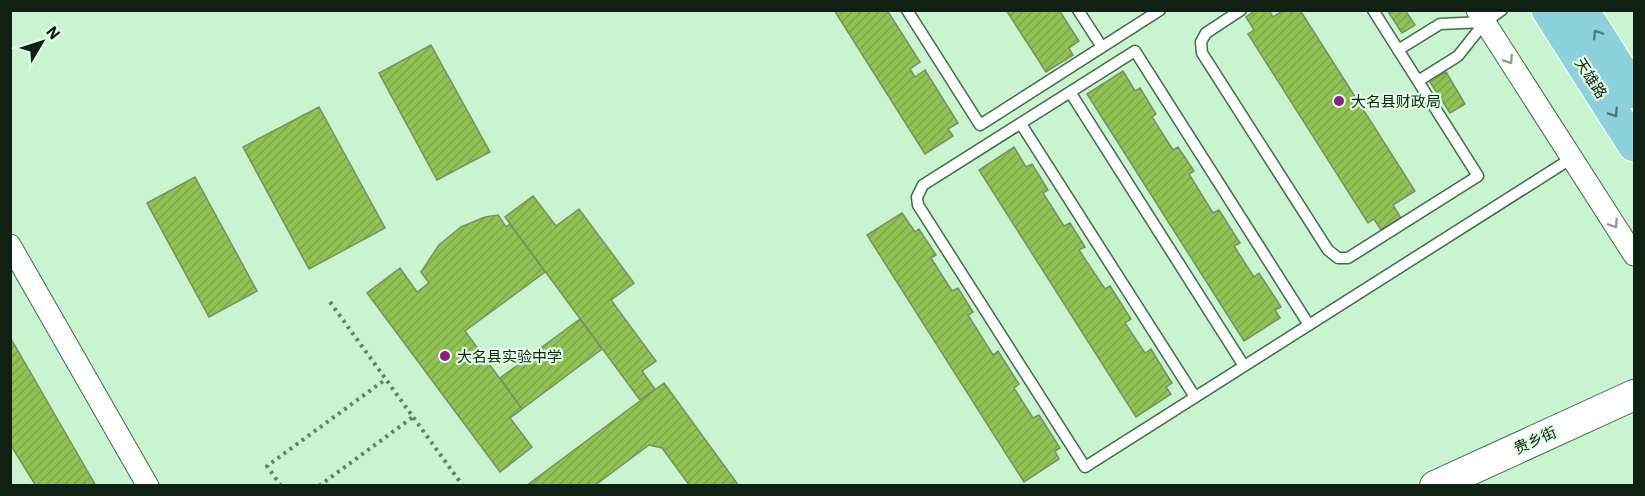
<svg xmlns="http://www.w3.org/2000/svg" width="1645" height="496" font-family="'IBM Plex Sans','Noto Sans SC',sans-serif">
<defs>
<pattern id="building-hatch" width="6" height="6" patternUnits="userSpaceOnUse" patternTransform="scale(1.5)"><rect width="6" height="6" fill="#91c254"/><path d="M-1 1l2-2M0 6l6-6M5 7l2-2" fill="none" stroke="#7ca648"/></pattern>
</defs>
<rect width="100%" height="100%" fill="#c8f5d0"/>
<path fill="url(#building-hatch)" stroke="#798f62" stroke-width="1.5" d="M834 10H887L920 62 910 69 915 77 925 70 958 123 948 129 953 136 925 154Z
M1006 10H1059L1079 41 1069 48 1073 55 1046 72Z
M1256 10H1269L1273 17 1284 10H1300L1415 191 1393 205 1401 218 1381 230 1374 219 1368 223 1248 34 1254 30 1246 17Z
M1387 10H1405L1415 25 1402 33Z
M431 45 490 152 437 180 379 73Z
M1123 71 1135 91 1140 88 1156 114 1152 117 1173 150 1178 147 1194 171 1189 174 1213 213 1219 210 1240 243 1234 246 1254 277 1259 273 1281 307 1275 310 1280 318 1244 341 1087 94Z
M1446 72 1465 104 1450 113 1430 82Z
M319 107 385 228 309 269 243 147Z
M1014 147 1026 167 1032 164 1048 190 1043 193 1064 226 1070 223 1085 247 1079 250 1105 289 1110 286 1131 319 1125 323 1145 353 1151 349 1172 383 1166 387 1171 394 1136 417 979 170Z
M195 177 257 291 209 317 147 203Z
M533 196 556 226 579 209 634 283 611 300 656 361 642 371 655 389 640 400 505 217Z
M902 213 915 232 919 229 936 255 931 258 952 291 958 288 973 312 968 315 993 355 998 351 1019 384 1014 388 1033 418 1039 415 1060 448 1055 451 1059 459 1024 482 867 235Z
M498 215 506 227 510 224 545 272 465 331 522 409 510 418 532 447 500 472 367 293 400 268 417 292 429 283 421 272 439 245 461 227 485 217Z
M580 319 602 349 522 409 500 378Z
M10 337 96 486H36L10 444Z
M664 383 739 486H690L662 448 649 445 594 486H526Z"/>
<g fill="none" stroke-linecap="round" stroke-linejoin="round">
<defs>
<path id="lane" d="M907 10 980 125 1160 10
M1078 10 1102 47
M1241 10 1206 33 1201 42 1202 53 1328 250 1338 258H1348L1478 176 1373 10
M1398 50 1440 24 1484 22
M1418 81 1458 56 1485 22 1502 10
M1070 92 1244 366
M1021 124 1195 397
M1309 325 1135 51 923 185 917 197 918 205 1085 467C1247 364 1410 261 1572 158"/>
<path id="street" d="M1477 10 1634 255
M10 245 148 486"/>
<path id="secondary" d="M1435 486 1634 395"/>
<path id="primary" d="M1548 10 1634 145
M1582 10 1634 92"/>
</defs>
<use href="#lane" stroke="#426a4a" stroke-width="13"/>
<use href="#street" stroke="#426a4a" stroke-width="23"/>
<use href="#secondary" stroke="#426a4a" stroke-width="32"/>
<use href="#primary" stroke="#fff" stroke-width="35"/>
<path stroke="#64826a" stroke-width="4" stroke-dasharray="3 4.5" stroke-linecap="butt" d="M330 302 463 486
M281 486 267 466 386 379
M319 486 413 417"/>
<use href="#lane" stroke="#fff" stroke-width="10"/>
<use href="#street" stroke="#fff" stroke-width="21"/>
<use href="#secondary" stroke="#fff" stroke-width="30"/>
<use href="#primary" stroke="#8cd1dc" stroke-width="33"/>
</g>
<defs><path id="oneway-chevron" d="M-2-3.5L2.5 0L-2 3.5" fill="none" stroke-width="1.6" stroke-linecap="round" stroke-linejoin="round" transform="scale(1.5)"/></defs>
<g stroke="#4e7978">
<use href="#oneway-chevron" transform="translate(1597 34) rotate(-123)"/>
<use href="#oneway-chevron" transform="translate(1614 113) rotate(57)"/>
</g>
<g stroke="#939b95">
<use href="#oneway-chevron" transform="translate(1509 60) rotate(57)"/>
<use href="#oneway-chevron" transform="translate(1614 224) rotate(57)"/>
</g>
<g fill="#891f85" stroke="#e2fde6" stroke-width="2">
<circle cx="1339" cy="101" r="6"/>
<circle cx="445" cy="356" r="6"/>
</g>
<g text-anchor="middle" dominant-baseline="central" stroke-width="4.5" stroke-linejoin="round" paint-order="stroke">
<g font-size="15" fill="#102114" stroke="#e2fde6">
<text transform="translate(1591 78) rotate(57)">天雄路</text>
<text transform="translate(1535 440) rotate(-24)">贵乡街</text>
</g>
<g font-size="15" fill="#102114" stroke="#e2fde6" text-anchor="start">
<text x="1351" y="101">大名县财政局</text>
<text x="457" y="356">大名县实验中学</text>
</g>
</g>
<rect width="1645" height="496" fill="none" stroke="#102114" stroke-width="24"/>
<g transform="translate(42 42) rotate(51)" stroke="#e2fde6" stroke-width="4.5" paint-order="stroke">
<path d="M0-4.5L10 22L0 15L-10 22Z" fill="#102114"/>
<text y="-9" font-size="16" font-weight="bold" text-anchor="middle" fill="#102114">N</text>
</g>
</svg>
